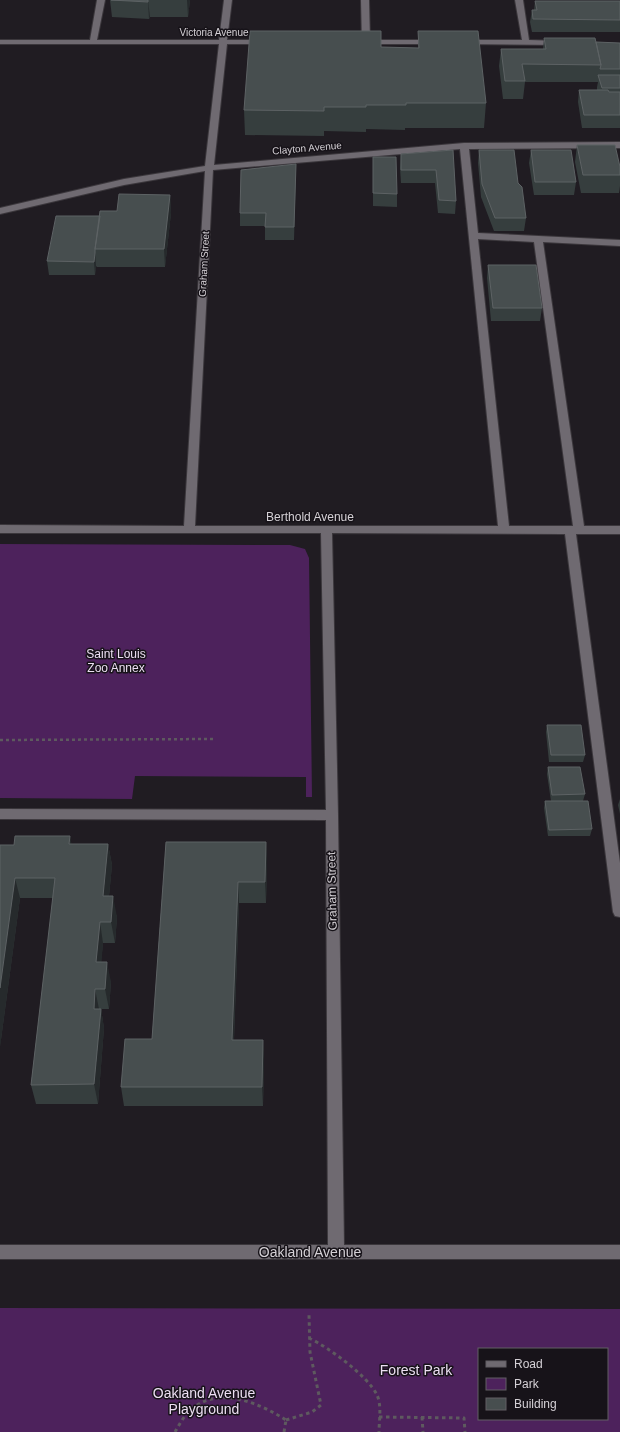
<svg xmlns="http://www.w3.org/2000/svg" width="620" height="1432" font-family="Helvetica,sans-serif">
<rect width="100%" height="100%" fill="#201c22"/>
<path fill="#4d225c" fill-rule="evenodd" d="M0 544 290 545 305 549 309 558 312 797H306V777L135 776 132 799 0 798Z
M0 1308 620 1309V1432H0ZM479 1349H607V1419H479Z"/>
<g fill="none" stroke-linecap="round" stroke-linejoin="round">
<defs>
<path id="minor" d="M97 0H105L97 40H219L224 0H232L227 40H268L269 42 265 44H227L214 165 464 143 620 142V148L469 149 478 233 620 240V246L543 242 584 526H620V534H576L620 863V917L615 916 613 912 565 534 332 533 338 815 344 1245H620V1259H0V1245H328L326 820 0 819V809L326 810 321 533H0V525L184 526 205 171 124 185 0 214V208L124 179 205 166 219 44H0V40H90ZM460 149 498 526H195L213 170ZM478 239 534 242 573 526H509Z
M361 0H369L370 40H433L437 42 433 44H362Z
M515 0H523L529 40 559 41 563 43 562 45 460 44 459 42 463 40H522Z"/>
</defs>
<use href="#minor" stroke="#3b373c" stroke-width="2"/>
<path stroke="#5e5a5f" stroke-width="2.5" stroke-dasharray="3 3" stroke-linecap="butt" d="M0 740 215 739"/>
<path stroke="#5e5a5f" stroke-width="3" stroke-dasharray="3.5 3.5" stroke-linecap="butt" d="M309 1338C328 1347 368 1376 377 1395 382 1406 379 1421 379 1432
M379 1417 464 1418 465 1432
M422 1417 423 1432
M286 1420 312 1412 321 1405 310 1352 309 1315
M175 1432C178 1427 181 1421 185 1416 212 1383 256 1401 286 1420
M284 1432 286 1420"/>
<use href="#minor" fill="#6f6a71" fill-rule="evenodd"/>
</g>
<path fill="#363e3e" d="M110 0H190L188 17H150L149 19 112 17Z
M535 1 620 2V32H532L530 22 532 10H534Z
M418 31 486 103 484 128H405V130L366 129V132L324 131V136L245 135 244 110 381 47 418 48Z
M544 38 596 42 620 43V128H582L578 102 579 90H597V87L598 82H525L523 99H503L499 66 501 49H543Z
M577 145 620 167V186L619 193H581L575 162Z
M453 150 456 201 455 214 438 213 435 183H401L400 168 401 154Z
M479 150 518 183 526 218 524 231H494L481 197 478 163Z
M531 150 576 182 574 195H534L529 163Z
M373 157 397 194V207L373 206Z
M296 164 294 240H265V226H240V213Z
M170 195 171 213 165 267H97L96 266 95 275H49L47 261 100 216Z
M488 265 542 308 540 321H491L487 278Z
M547 725 585 755 583 762H549L546 732Z
M548 767 585 794 583 801 592 829 590 836H548L544 808 545 801H551L547 774Z
M620 799V814L618 805Z
M166 842H266L267 863 266 903H239L234 1040H263L264 1059 263 1106H124L121 1087 152 1039Z
M108 844 112 865 109 896 117 917 115 943H103L101 962 111 982 109 1009H101L104 1028 98 1104H36L31 1085 53 898H20L0 1047 14 845Z"/>
<path fill="#262a2c" d="M148 0 150 17 149 19 148 2Z
M187 0H190L188 17Z
M296 164V177L294 240V227Z
M170 195 171 213 165 267 164 249Z
M95 253 96 266 95 275 94 262Z
M70 836 74 857 69 844Z
M266 842 267 863 266 903 265 882Z
M108 844 112 865 107 917 103 896Z
M15 878 20 898 0 1047V988Z
M238 882 239 903 233 1060 232 1040Z
M113 896 117 917 115 943 111 922Z
M100 922 103 943 100 982 96 962Z
M107 962 111 982 109 1009 105 989Z
M95 989 99 1009H94Z
M101 1009 104 1028 98 1104 94 1084Z
M263 1040 264 1059 263 1106 262 1087Z"/>
<path fill="#474e4f" stroke="#5d6264" d="M111 0H148V2Z
M535 1H620V20L533 19 532 10H537Z
M250 31H381V47L419 48 418 31H478L486 103H406V105H366V107H324V111L244 110Z
M544 38H595L601 65 522 64 525 81H505L501 49H546Z
M596 42 620 43V69H600L601 65Z
M598 75H620V88H602Z
M579 90H608L609 92H620V115H584Z
M577 145H615L620 167V175H583Z
M453 150 456 201 439 200 436 170H401V154Z
M479 150H514L518 183 522 187 526 218H495L482 184Z
M531 150H571L576 182H535Z
M373 157H396L397 194 373 193Z
M296 164 294 227H265L266 213H240L241 170Z
M119 194 170 195 164 249H95L100 211H117Z
M56 216H100L95 249V253L94 262 47 261Z
M488 265H536L542 308H493Z
M547 725H581L585 755H551Z
M548 767H580L585 794 552 795Z
M545 801H588L592 829 549 830Z
M15 836H70L69 844H108L103 896H113L111 922H100L96 962H107L105 989H95L94 1009H101L94 1084 31 1085 55 878H15L0 988V845H14Z
M166 842H266L265 882H238L232 1040H263L262 1087H121L125 1039H152Z"/>
<g text-anchor="middle" dominant-baseline="central" stroke-width="3" stroke-linejoin="round" paint-order="stroke">
<g font-size="10" fill="#d5d1d6" stroke="#171319">
<text x="214" y="32">Victoria Avenue</text>
<text transform="translate(307 148) rotate(-5)">Clayton Avenue</text>
<text transform="translate(204 264) rotate(-87)">Graham Street</text>
</g>
<g font-size="12" fill="#d5d1d6" stroke="#171319">
<text x="310" y="517">Berthold Avenue</text>
<text transform="translate(332 891) rotate(-91)">Graham Street</text>
</g>
<g font-size="12" fill="#ecdef2" stroke="#171319">
<text x="116" y="654">Saint Louis<tspan x="116" dy="14">Zoo Annex</tspan></text>
</g>
<g font-size="14" fill="#d5d1d6" stroke="#171319">
<text x="310" y="1252">Oakland Avenue</text>
</g>
<g font-size="14" fill="#ecdef2" stroke="#171319">
<text x="416" y="1370">Forest Park</text>
<text x="204" y="1393">Oakland Avenue<tspan x="204" dy="16">Playground</tspan></text>
</g>
</g>
<rect x="478" y="1348" width="130" height="72" fill="#171319" stroke="#635f65"/>
<rect x="486" y="1361" width="20" height="6" fill="#6f6a71" stroke="#635f65"/>
<text x="514" y="1368" font-size="12" fill="#d5d1d6">Road</text>
<rect x="486" y="1378" width="20" height="12" fill="#4d225c" stroke="#635f65"/>
<text x="514" y="1388" font-size="12" fill="#d5d1d6">Park</text>
<rect x="486" y="1398" width="20" height="12" fill="#474e4f" stroke="#635f65"/>
<text x="514" y="1408" font-size="12" fill="#d5d1d6">Building</text>
</svg>
